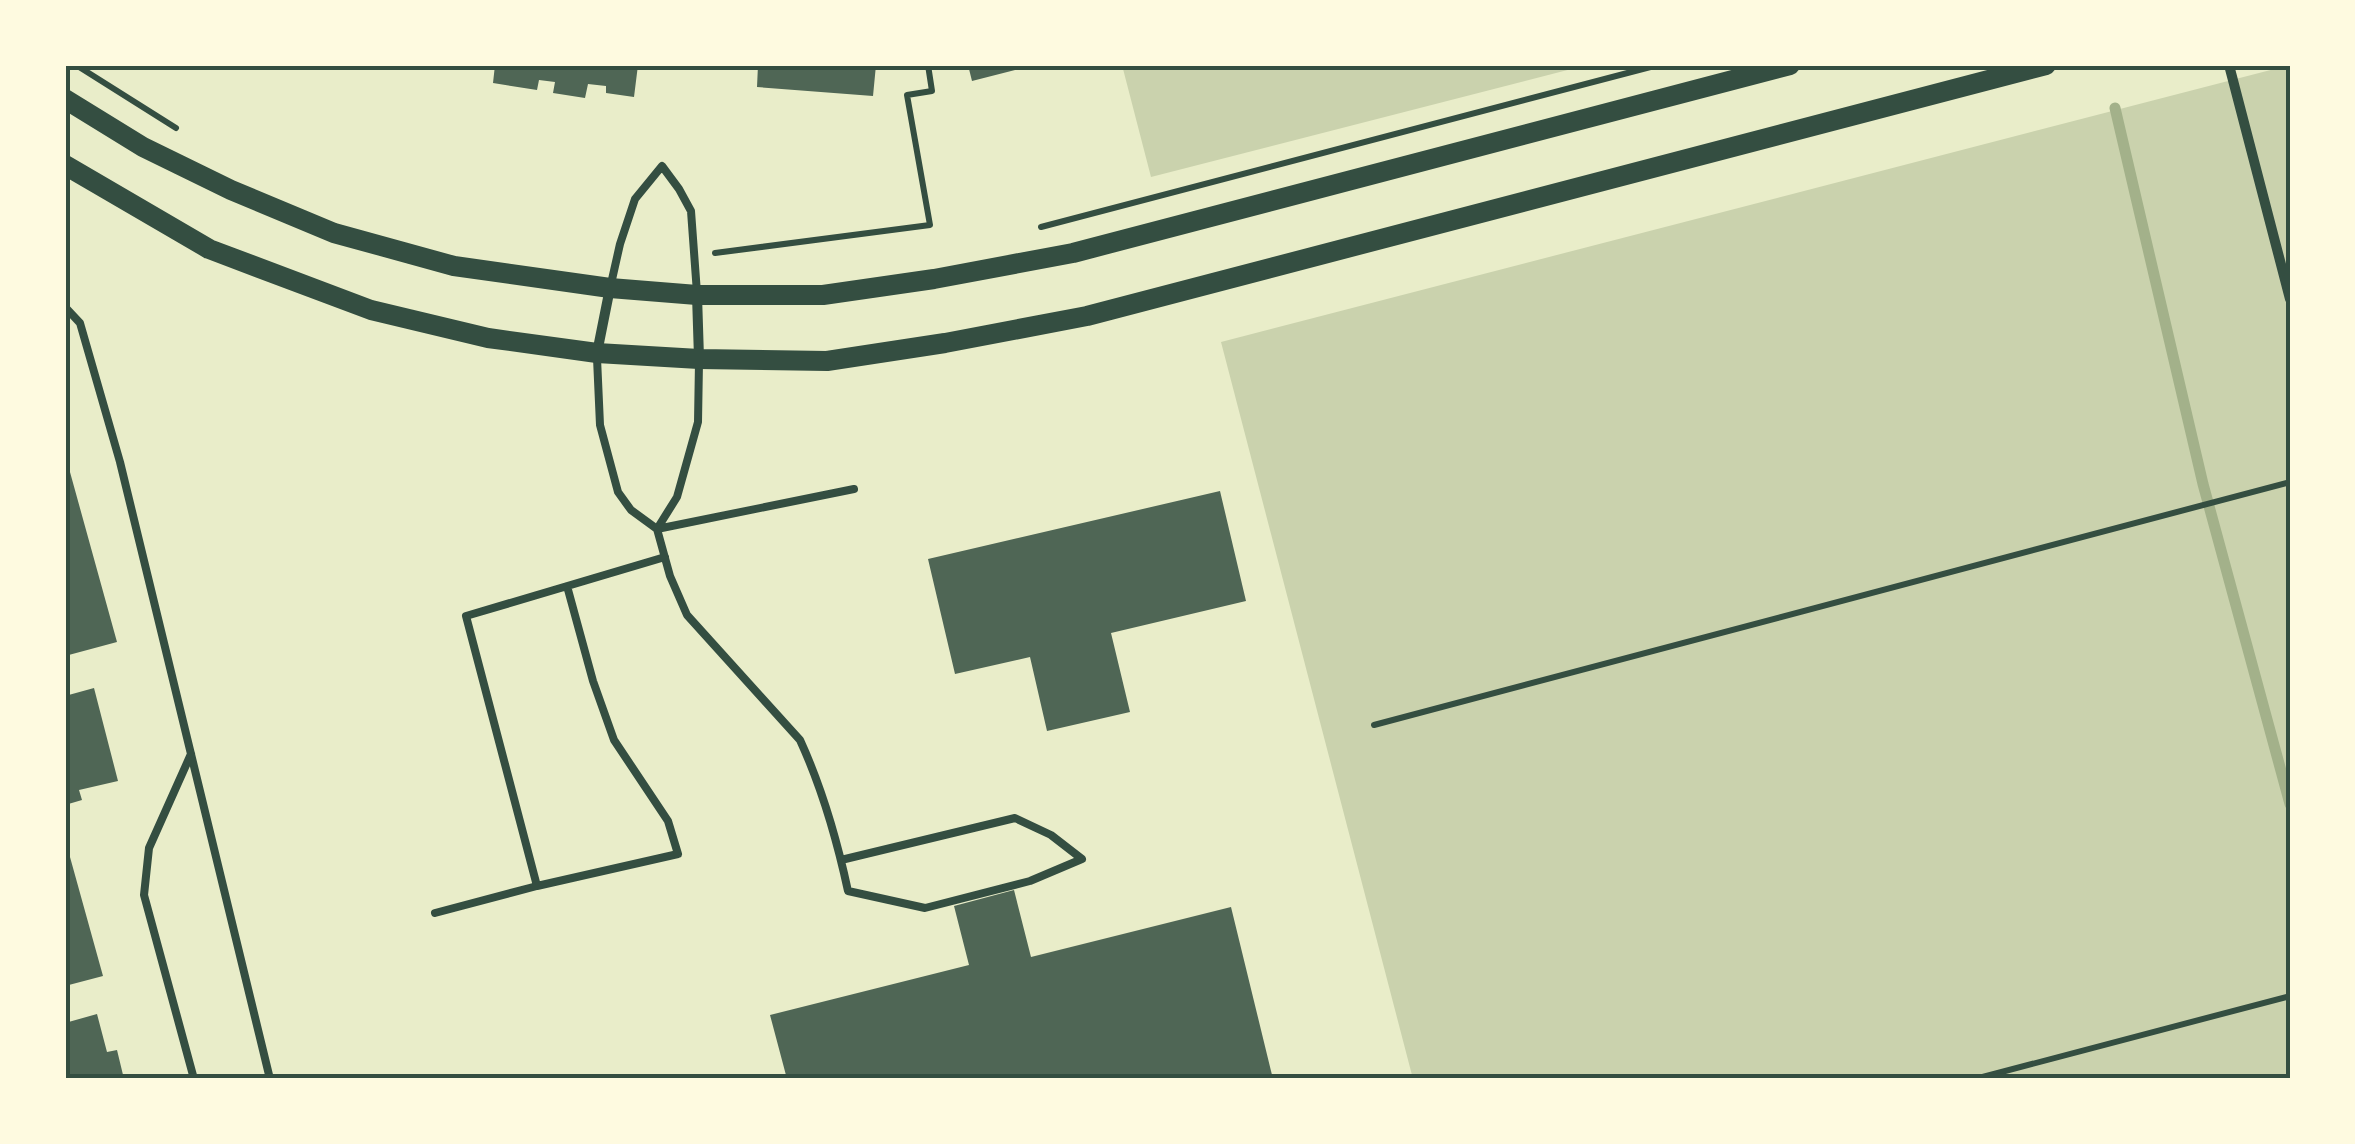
<svg xmlns="http://www.w3.org/2000/svg" width="2355" height="1144" font-family="'Nunito Sans',sans-serif">
<rect width="100%" height="100%" fill="#e9edc9"/>
<path fill="#cad2ad" d="M1122 65H1587L1151 177Z
M2290 65V1079H1413L1221 342Z"/>
<g fill="none" stroke-linecap="round" stroke-linejoin="round">
<path stroke="#a3b18a" stroke-width="11" d="M2115 108 2203 484 2290 804"/>
</g>
<path fill="#4f6655" d="M495 65H638L634 97 606 93V86L588 84 585 98 553 93 555 82 539 80 537 90 493 83Z
M758 65H876L873 96 757 87Z
M968 65H1031V66L972 81Z
M65 454 117 642 65 656Z
M1220 491 1246 601 1111 633 1130 712 1047 731 1030 657 955 674 928 559Z
M94 688 118 781 79 790 82 800 65 805V696Z
M65 839 103 976 65 986Z
M1014 890 1031 957 1231 907 1273 1079H787L770 1015 969 965 954 906Z
M97 1014 107 1052 117 1050 124 1079H65V1023Z"/>
<g fill="none" stroke-linecap="round" stroke-linejoin="round">
<path stroke="#344e41" stroke-width="6" d="M76 65 176 128
M1041 227 1658 65
M715 253 930 225 907 95 932 91 928 65
M1374 725 2290 482
M1975 1079 2290 996"/>
<path stroke="#344e41" stroke-width="8" d="M611 284 620 244 635 199 662 166 679 189 691 211 697 293
M65 307 80 323 120 462 270 1079
M597 358 600 425 618 492 631 510 657 529 670 576 687 615 800 740C822 788 837 840 848 891L925 908 1030 881 1082 859 1051 835 1015 818 841 860
M657 529 854 489
M657 529 677 497 698 422 699 362
M567 586 593 681 614 740 668 821 678 854 537 886 466 616 665 557
M191 754 149 848 144 895 194 1079
M435 913 537 886"/>
<path stroke="#344e41" stroke-width="10" d="M2229 65 2290 299
M697 295 699 358
M597 353 610 288"/>
<path stroke="#344e41" stroke-width="20" d="M65 99 143 147 231 190 334 233 454 266 610 288 697 295H823L934 279 1073 253 1790 65
M65 165 209 249 371 310 488 338 597 353 699 359 827 361 945 343 1087 316 2046 65"/>
</g>
<rect width="2355" height="1144" fill="none" stroke="#fefae0" stroke-width="135"/>
<rect x="68" y="68" width="2220" height="1008" fill="none" stroke="#344e41" stroke-width="4"/>
</svg>
